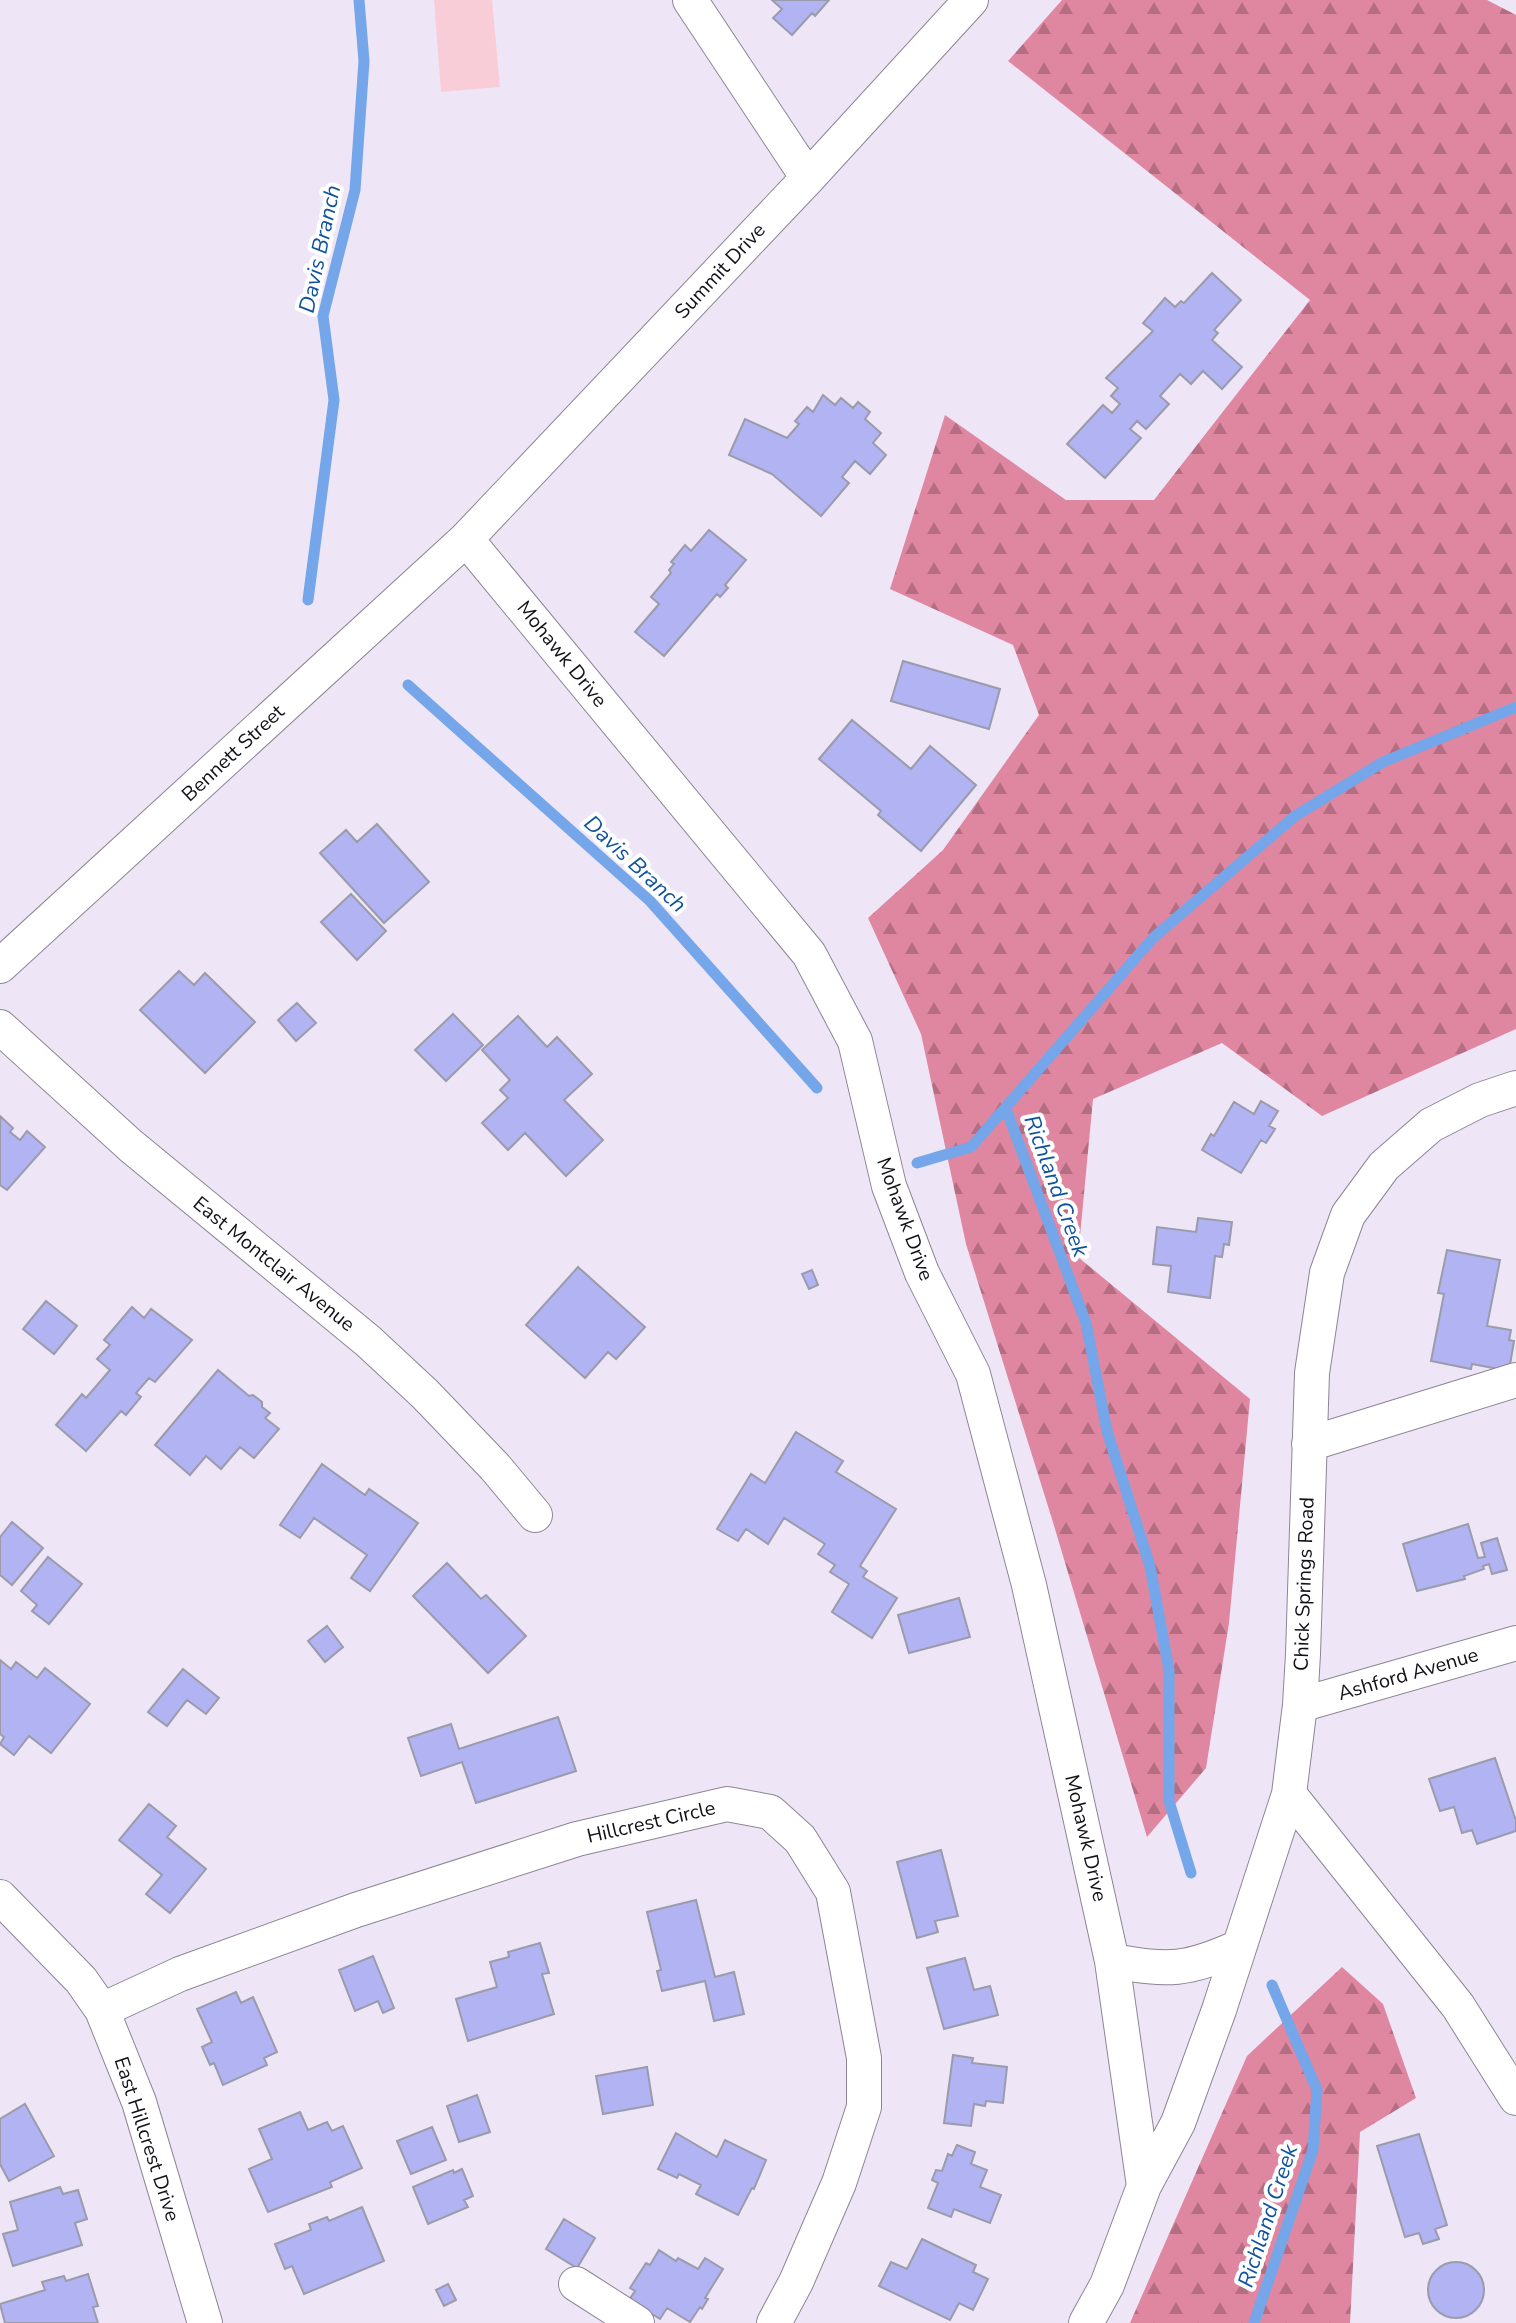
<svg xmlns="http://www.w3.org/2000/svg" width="1516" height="2323" font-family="'Nunito Sans',sans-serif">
<defs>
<pattern id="forest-firs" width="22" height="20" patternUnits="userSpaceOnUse" patternTransform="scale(2)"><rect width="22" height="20" fill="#df87a0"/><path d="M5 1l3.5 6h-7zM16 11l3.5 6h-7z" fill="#b46d81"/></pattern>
</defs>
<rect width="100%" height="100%" fill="#eee6f6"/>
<path fill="url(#forest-firs)" d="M1062 0H1487L1516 15V1029L1322 1116 1222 1043 1093 1099 1078 1257 1250 1399 1229 1623 1206 1768 1147 1837 1052 1519 966 1244 921 1034 868 918 943 850 1039 715 1013 645 890 589 945 415 1066 500H1154L1310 300 1008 61Z
M1342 1967 1383 2004 1416 2098 1360 2132 1350 2323H1130L1247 2056Z"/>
<path fill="#f9cdd7" d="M434 0H492L500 87 441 92Z"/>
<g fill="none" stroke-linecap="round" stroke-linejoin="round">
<path stroke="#74a6e9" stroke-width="11" d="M308 600 334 400 323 316 355 190 364 61 359 0
M408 685 650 901 817 1088
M1006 1109 1086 1323 1107 1431 1150 1566 1169 1670V1801L1191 1873
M917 1163 971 1147 1153 938 1295 816 1383 762 1516 707
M1254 2323 1313 2150 1317 2090 1272 1985"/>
</g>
<path fill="#b1b3f2" stroke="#9a9bab" stroke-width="2" d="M772 0H829L815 16 812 13 792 35 773 18 782 9Z
M1212 273 1241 300 1214 330 1218 333 1212 340 1242 367 1222 389 1203 371 1191 384 1180 374 1160 396 1169 404 1146 429 1137 421 1130 429 1141 438 1105 478 1067 444 1103 405 1112 413 1120 404 1111 396 1118 388 1106 378 1153 331 1143 323 1165 298 1175 307 1181 301 1184 303Z
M823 395 835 405 841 398 853 408 858 402 870 412 865 419 881 433 873 443 886 455 870 474 855 461 842 477 849 483 821 516 772 474 729 455 745 419 787 438 799 424 795 421 807 407 813 412Z
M709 530 746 560 725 585 728 588 720 597 717 594 664 656 635 632 659 604 651 597 671 573 669 570 674 564 671 562 685 545 691 551Z
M903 661 1000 689 989 729 891 701Z
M852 720 911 769 930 746 976 785 921 851 878 815 881 811 819 759Z
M377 824 429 882 384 923 320 853 346 830 357 842Z
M351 894 386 931 357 960 321 922Z
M179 971 194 985 205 973 255 1022 205 1073 140 1010Z
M297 1003 316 1023 296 1041 278 1020Z
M453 1014 483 1045 446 1081 415 1050Z
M518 1016 547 1047 557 1037 592 1074 564 1100 603 1140 566 1176 525 1133 508 1150 482 1123 508 1098 500 1090 510 1080 482 1050Z
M1261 1101 1278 1111 1269 1126 1275 1129 1266 1143 1261 1140 1241 1173 1202 1150 1211 1134 1214 1136 1234 1102 1254 1114Z
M0 1116 13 1128 10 1132 20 1140 27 1131 45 1147 7 1190 0 1185Z
M1198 1218 1232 1222 1229 1245 1224 1244 1222 1257 1215 1256 1210 1298 1168 1292 1171 1266 1153 1264 1157 1227 1196 1232Z
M1447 1250 1500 1260 1487 1326 1511 1330 1509 1340 1514 1341 1509 1371 1472 1364 1471 1369 1431 1361 1444 1294 1438 1293Z
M578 1267 645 1327 616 1359 608 1352 585 1378 526 1325Z
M812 1270 818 1285 809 1289 802 1274Z
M46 1301 77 1326 54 1354 23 1329Z
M132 1307 144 1318 151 1309 192 1340 155 1382 149 1378 136 1393 141 1397 126 1415 121 1411 86 1451 56 1425 82 1394 86 1398 110 1370 97 1359 110 1345 104 1340Z
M218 1370 249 1396 253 1395 262 1402V1407L270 1413 265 1418 279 1429 254 1458 240 1447 221 1469 206 1456 190 1475 155 1445Z
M796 1432 843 1461 836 1472 896 1509 860 1566 867 1571 863 1577 897 1598 872 1638 832 1612 849 1584 830 1572 835 1565 818 1554 825 1544 784 1518 768 1544 746 1529 738 1541 717 1529 751 1474 765 1483Z
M322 1464 365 1495 369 1489 418 1523 370 1591 351 1578 367 1555 314 1518 300 1538 280 1525Z
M12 1522 43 1548 12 1585 0 1575V1537Z
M1468 1524 1478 1558 1485 1557 1481 1543 1497 1538 1507 1570 1492 1574 1489 1564 1483 1566 1484 1569 1464 1576 1465 1579 1417 1591 1403 1544Z
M48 1557 82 1584 49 1624 32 1611 37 1605 21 1591Z
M447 1563 481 1599 486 1595 526 1636 488 1673 413 1596Z
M959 1598 970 1637 909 1653 898 1615Z
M327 1626 343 1647 325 1662 308 1641Z
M0 1660 11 1669 16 1662 37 1678 45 1668 90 1704 51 1753 29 1736 14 1755 0 1744 4 1737 0 1734Z
M183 1669 219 1698 206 1714 187 1700 167 1726 148 1712Z
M558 1717 576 1771 476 1803 462 1762 421 1776 408 1738 451 1724 459 1749Z
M1495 1758 1516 1821V1831L1477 1844 1472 1830 1462 1833 1454 1807 1440 1811 1429 1779Z
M149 1804 176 1826 167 1837 206 1869 170 1913 146 1894 162 1875 119 1840Z
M941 1850 958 1916 935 1921 938 1932 917 1938 897 1862Z
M696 1900 715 1977 734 1972 744 2014 714 2021 705 1981 662 1991 657 1971 661 1970 647 1912Z
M540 1943 549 1973 542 1974 554 2014 468 2041 456 1999 497 1987 490 1962 509 1957 508 1952Z
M373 1956 394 2008 383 2013 378 2001 355 2011 339 1970Z
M965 1958 974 1990 990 1986 998 2015 944 2029 927 1968Z
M236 1992 241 2003 253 1997 277 2052 264 2058 267 2065 223 2085 214 2063 210 2065 202 2047 212 2042 197 2009Z
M953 2055 973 2058 972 2063 1007 2067 1003 2103 986 2101 985 2106 974 2104 971 2126 944 2123Z
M647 2067 653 2105 603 2114 596 2076Z
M477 2095 490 2132 459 2142 447 2106Z
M25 2104 54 2156 9 2181 0 2164V2119Z
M300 2112 308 2130 327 2122 332 2131 343 2126 362 2168 330 2182 332 2187 268 2212 249 2169 272 2159 259 2129Z
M432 2127 446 2160 411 2174 397 2141Z
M676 2133 717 2157 725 2140 766 2160 754 2189 752 2188 738 2215 696 2194 701 2185 679 2174 677 2178 658 2169Z
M1419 2134 1447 2225 1435 2229 1439 2239 1423 2244 1419 2233 1405 2237 1377 2146Z
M957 2145 975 2152 971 2164 987 2170 980 2187 1001 2195 990 2223 954 2209 951 2217 928 2208 938 2183 932 2180 936 2170 942 2171 948 2154 952 2156Z
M462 2169 473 2196 464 2200 468 2207 428 2224 413 2187 453 2170 454 2173Z
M60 2187 63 2194 78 2190 87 2219 75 2223 82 2245 13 2266 3 2234 18 2230 10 2202Z
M362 2207 384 2261 304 2294 292 2266 285 2269 275 2244 311 2230 309 2224 327 2217 329 2221Z
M564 2219 595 2238 577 2268 546 2249Z
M922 2239 976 2265 973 2272 988 2279 973 2310 959 2303 950 2320 879 2286 891 2262 907 2269Z
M659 2250 676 2261 678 2258 698 2269 705 2258 723 2269 705 2298 708 2299 702 2309 700 2307 690 2322 667 2308 660 2319 629 2300 635 2291 630 2288 646 2263 650 2265Z
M1428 2290a28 28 0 1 1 56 0a28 28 0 1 1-56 0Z
M88 2274 98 2306 93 2307 98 2323H5L0 2304 45 2290 42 2282 64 2276 66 2281Z
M448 2284 456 2300 444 2306 436 2290Z"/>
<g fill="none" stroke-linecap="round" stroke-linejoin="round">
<defs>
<path id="minor" d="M690 0 808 178
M466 539 809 954 855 1041 889 1186 922 1273 973 1374 1029 1585 1112 1961 1144 2186
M0 966 466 539 808 178 971 0
M0 1027 131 1146 368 1341 425 1394 495 1467 535 1515
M1309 1444 1516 1380
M1300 1705 1516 1643
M1289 1794 1458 2006 1516 2098
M0 1897 81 1980 102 2010 139 2102 205 2323
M1112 1961C1170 1971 1186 1971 1239 1947
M102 2010 180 1974 356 1910 577 1839 727 1804 770 1812 800 1839 833 1892 864 2058V2107L839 2183 796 2282 774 2323
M576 2284 637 2323
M1086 2323 1107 2285 1144 2186 1178 2123 1219 2010 1289 1794 1300 1705 1303 1654 1312 1373 1327 1273 1348 1215 1384 1166 1431 1125 1480 1100 1516 1088"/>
</defs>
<use href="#minor" stroke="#8d8594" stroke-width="36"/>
<use href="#minor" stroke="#fff" stroke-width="34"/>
</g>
<g text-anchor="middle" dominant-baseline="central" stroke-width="8" stroke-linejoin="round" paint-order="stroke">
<g font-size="20" fill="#131016" stroke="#fff">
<text transform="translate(720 271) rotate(-47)">Summit Drive</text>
<text transform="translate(562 654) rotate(51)">Mohawk Drive</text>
<text transform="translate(233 753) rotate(-43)">Bennett Street</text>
<text transform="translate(905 1219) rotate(70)">Mohawk Drive</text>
<text transform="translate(274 1264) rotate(39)">East Montclair Avenue</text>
<text transform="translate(1304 1584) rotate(-88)">Chick Springs Road</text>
<text transform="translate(1408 1674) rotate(-16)">Ashford Avenue</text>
<text transform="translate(651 1822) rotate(-13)">Hillcrest Circle</text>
<text transform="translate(1086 1838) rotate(77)">Mohawk Drive</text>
<text transform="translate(147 2139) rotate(72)">East Hillcrest Drive</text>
</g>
<g font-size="22" font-style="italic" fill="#0f53a0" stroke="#fff">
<text transform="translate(320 249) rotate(-78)">Davis Branch</text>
<text transform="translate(635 864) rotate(43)">Davis Branch</text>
<text transform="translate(1056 1186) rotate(70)">Richland Creek</text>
<text transform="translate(1268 2216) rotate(-72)">Richland Creek</text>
</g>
</g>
</svg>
